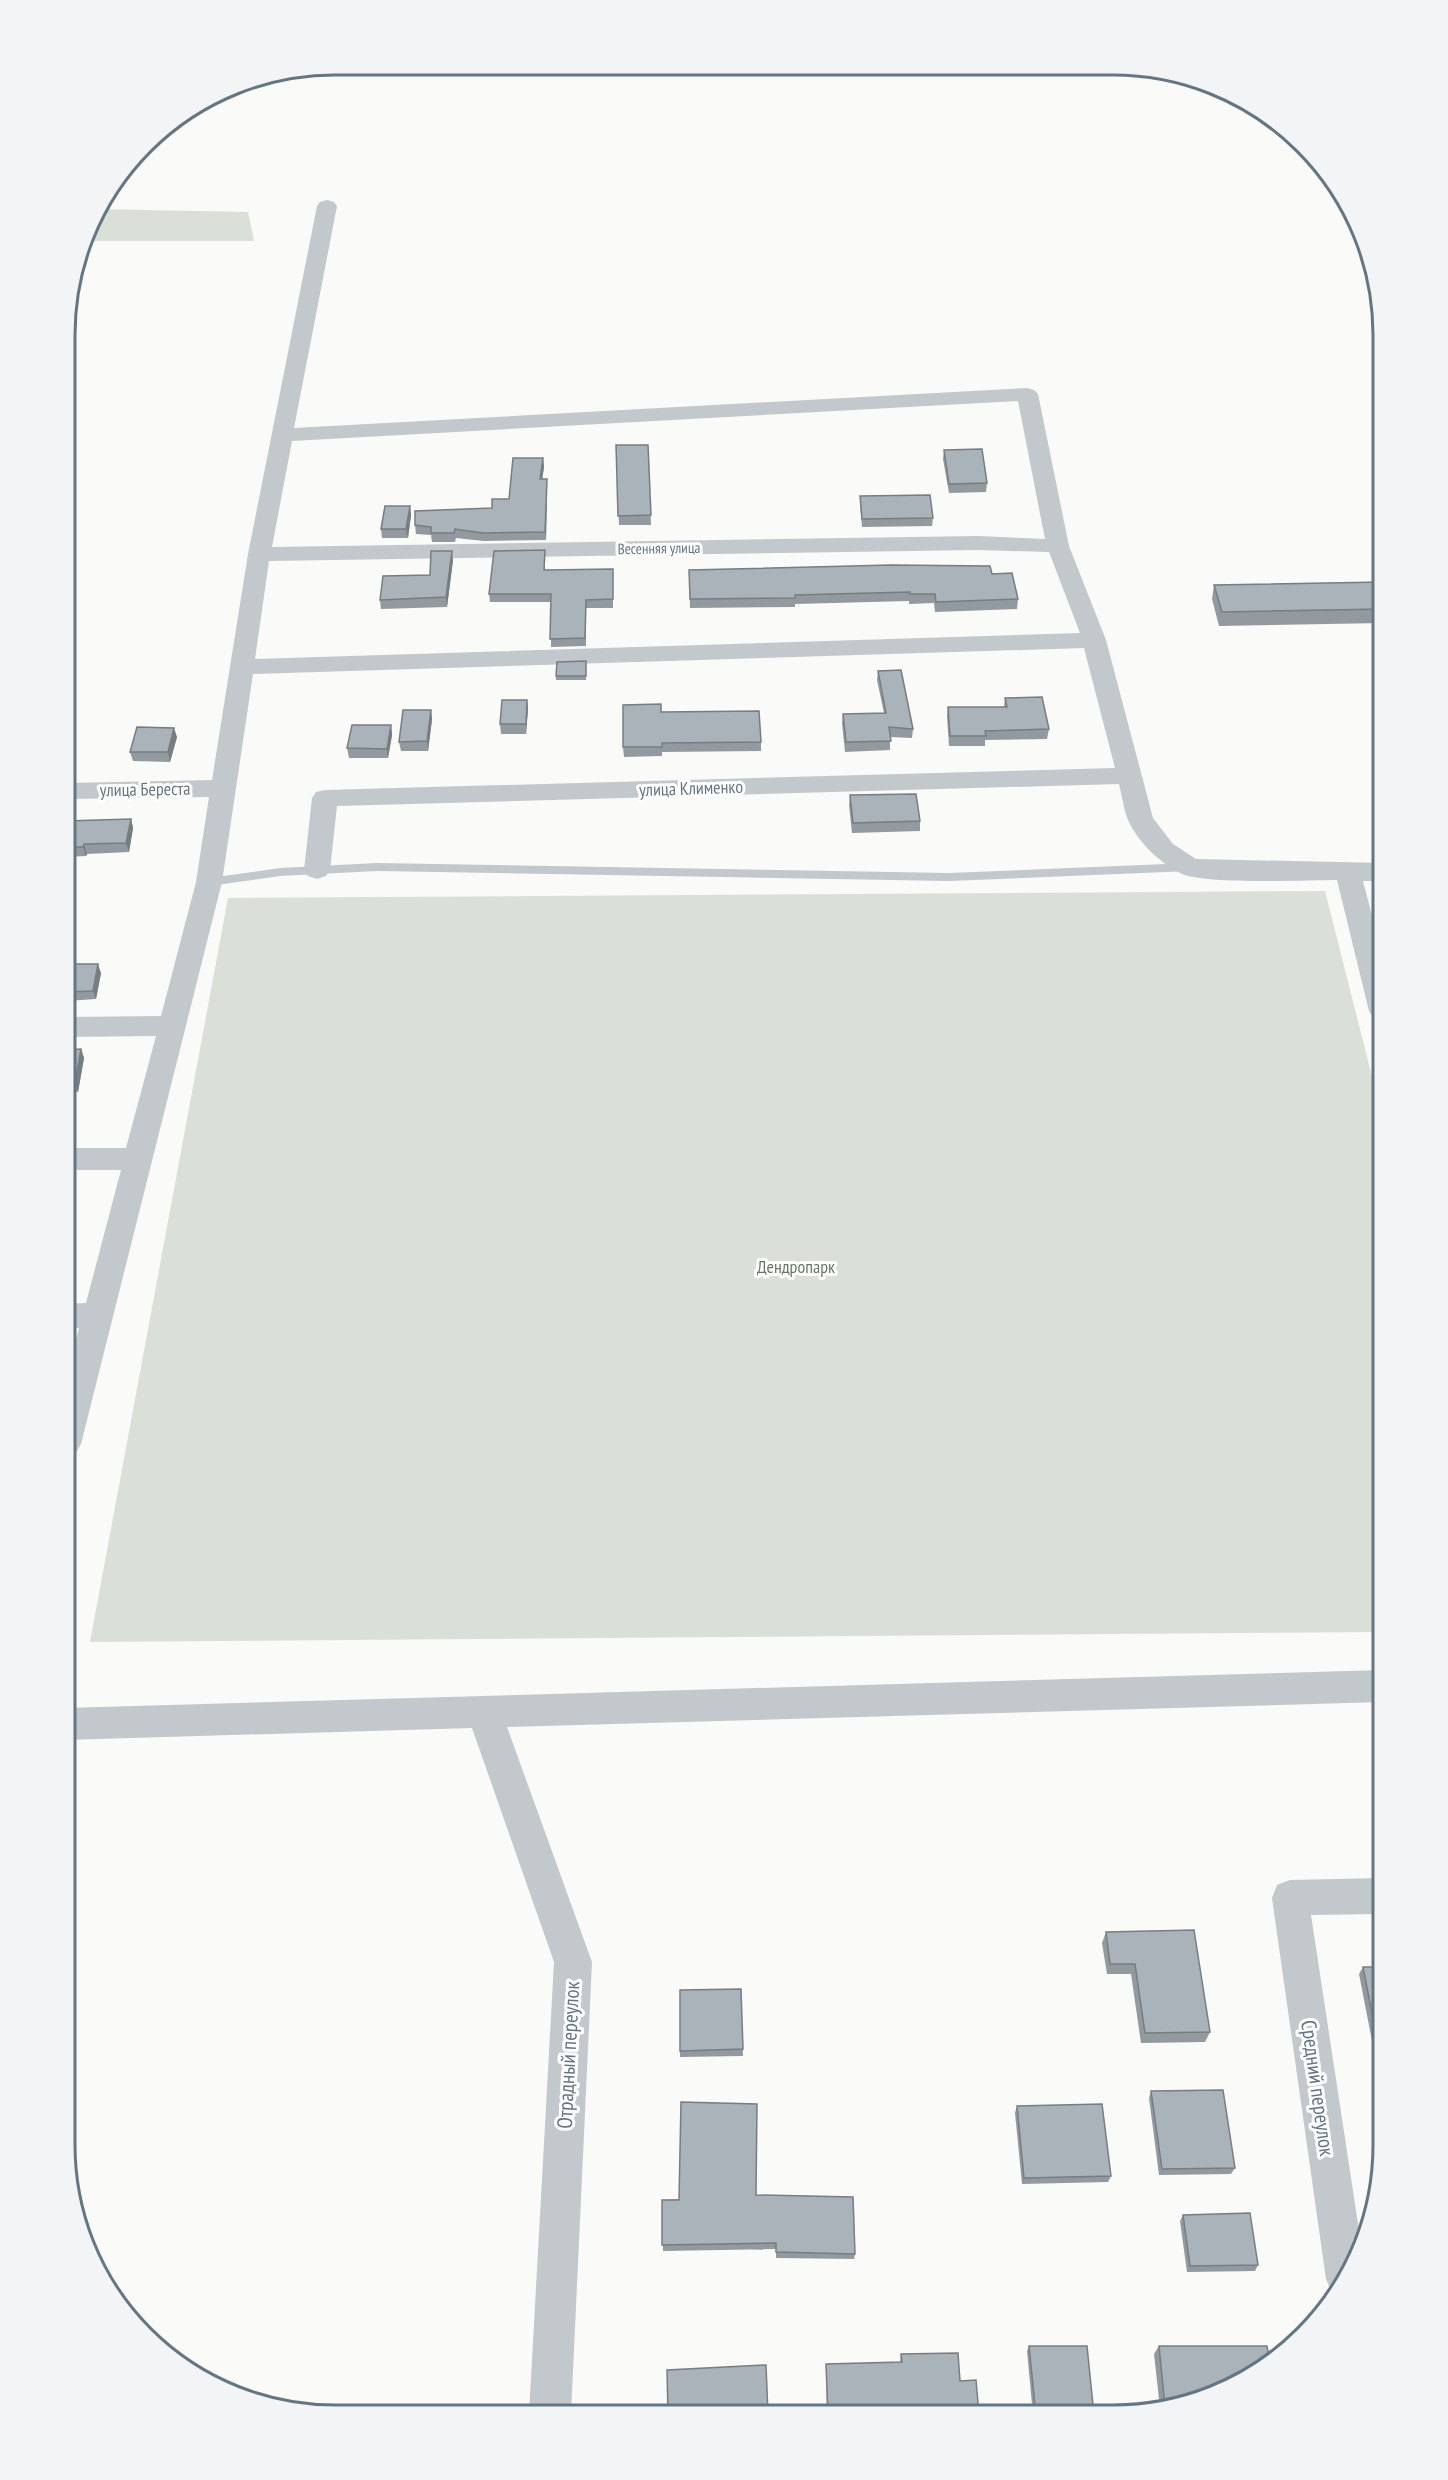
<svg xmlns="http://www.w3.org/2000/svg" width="1448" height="2480" font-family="'PT Sans Narrow',sans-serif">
<rect width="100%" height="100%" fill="#fafaf8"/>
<path fill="#dadfd7" d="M97 209 248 212 254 241H85L93 215Z
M1325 891 1383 1120V1632L90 1642 228 898Z"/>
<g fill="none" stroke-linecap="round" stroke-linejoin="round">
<path fill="#c3c8cc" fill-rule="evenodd" d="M377 863 949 873 1190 863 1197 867 1190 871 949 881 377 871 280 876 209 886 202 882 209 878 280 868Z"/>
<path fill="#c3c8cc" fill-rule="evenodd" d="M327 200 334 202 337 206 294 428 1027 388 1034 390 1038 394 1069 546 1106 640 1153 818 1173 844 1196 859 1383 863V881H1363L1383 958V1021L1373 1018 1369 1011 1337 880C1305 880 1204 885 1180 873 1159 862 1138 842 1128 820 1124 810 1122 796 1119 784L337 806 330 870 326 876 317 879 308 876 304 870 312 798 316 792 325 790 1115 768 1084 648 253 674 222 882 81 1444 76 1453 65 1457V1381L79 1328H66V1304L86 1303 121 1170H66V1148H126L156 1036 66 1037V1017L161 1016 196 882 209 797 66 799V783L212 780 248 554 317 206 320 202ZM1018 401 1045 539 978 536 272 547 292 441ZM978 550 1049 552 1080 633 255 659 269 561Z
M1383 1670V1702L507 1727 592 1962 571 2414H529L554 1962 472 1728 65 1740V1708Z
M1383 1878V1914L1311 1915 1362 2250 1336 2295 1332 2293 1326 2279 1272 1898 1277 1885 1290 1880Z"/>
</g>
<path fill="#929a9f" d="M616 445H648L651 525H619Z
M944 450 987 483 986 492 949 493 943 459Z
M543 458 544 467 542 479H547V488L546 540 484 541 456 538 455 542H432L431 535 416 534 415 525 492 508 509 499Z
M860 496 933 518 932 526 862 527 860 503Z
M410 506 411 515 408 538H382L381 529Z
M545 559V570L613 569V608H586V646L551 647V602H490L489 594Z
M453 560 447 607 381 609 380 600 430 575Z
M689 570 992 574 1018 599 1017 609 935 612 934 603 909 604V601L795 604V607L690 608Z
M1383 582V623L1219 626 1212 599 1214 585Z
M586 661V680H556V676Z
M878 671 913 729 912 738 890 737V750L845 752 842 723 843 714 884 713 877 680Z
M1005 698 1049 729 1047 739 985 740V746H949L947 716 948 707H1004Z
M527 700 528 709 526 734H501L500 724Z
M431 710 432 719 428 751H401L399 742Z
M661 712 761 742V751L662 752V756L624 757 623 747Z
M391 725 392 735 388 758H349L347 748Z
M177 737 170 762 133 761 130 752Z
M850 795 920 821V831L852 833 849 805Z
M131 819 133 828 129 852 87 854 86 856 66 857V821Z
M1379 913H1383V950L1376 922Z
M66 964 101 973 96 999 66 1001Z
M81 1049 84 1058 78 1092H66V1050Z
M1106 1932 1210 2032 1205 2042 1141 2043 1131 1974H1107L1102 1943Z
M1363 1967H1383V2045L1373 2046 1359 1974Z
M680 1990 743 2049V2056L680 2057Z
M1151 2091 1235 2168 1231 2174 1159 2175 1149 2098Z
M1017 2106 1111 2176 1108 2182 1022 2184 1015 2113Z
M756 2195 855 2254 854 2259 776 2258V2249L663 2251 662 2200Z
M1183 2215 1258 2265 1255 2271 1187 2272 1180 2221Z
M1029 2346 1094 2415H1033L1027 2351Z
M1159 2346 1201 2401 1160 2408 1154 2354Z
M901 2354 960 2381 979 2415H827L826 2369V2364L900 2362Z"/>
<path fill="#777d82" d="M543 458 544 467 541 488 540 479Z
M547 479V488L546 540 545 532Z
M410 506 411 515 408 538 406 529Z
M452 551 453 560 447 607 446 597Z
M527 700 528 709 526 734V724Z
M431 710 432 719 428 751 427 741Z
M391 725 392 735 388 758 387 749Z
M174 728 177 737 170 762 168 752Z
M131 819 133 828 129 852 126 843Z
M84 844 87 854 86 856 83 847Z
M98 964 101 973 96 999 93 991Z
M81 1049 84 1058 78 1092 75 1082Z"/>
<path fill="#aab3b9" stroke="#777d82" stroke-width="1.5" d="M616 445H648L651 515 618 516Z
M982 449 987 483 949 484 944 450Z
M513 458H543L540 479H547L545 532 483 533 455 529 454 533H431V527L415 525V511L492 508V499H509Z
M930 495 933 518 862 519 860 496Z
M385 506H410L406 529H381Z
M545 550 544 570 613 569V599L586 600 585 638 550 639 551 594H489L494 551Z
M431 551H452L446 597 380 600 383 576 430 575Z
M891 565 990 566 992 574 1012 573 1018 599 936 602 935 594H910V592L795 595V598L690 599 689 570Z
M1383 582V609L1222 612 1214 585Z
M586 661V676H556L557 662Z
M901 670 913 729 889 727 891 741 846 742 843 714 886 713 878 671Z
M1042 697 1049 729 985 731 986 736H950L948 707H1007L1005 698Z
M502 700H527L526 724H500Z
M661 704V712L759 711 761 742 662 743V747H623V705Z
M403 710H431L427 741 399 742Z
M352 725H391L387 749 347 748Z
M137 727 174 728 168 752H130Z
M916 794 920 821 853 823 850 795Z
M131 819 126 843 84 844 83 847H66V821Z
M1379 913H1383V930Z
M66 964H98L93 991 66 992Z
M81 1049 75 1082 66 1083V1050Z
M1194 1930 1210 2032 1145 2033 1135 1964H1110L1106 1932Z
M1363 1967H1383V2039H1377Z
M741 1989 743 2049 680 2051V1990Z
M1223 2090 1235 2168 1162 2169 1151 2091Z
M681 2102 757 2104 756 2195 853 2197 855 2254 776 2252V2243L662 2245V2200H679Z
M1102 2104 1111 2176 1024 2178 1017 2106Z
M1250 2213 1258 2265 1190 2266 1183 2215Z
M1029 2346H1087L1094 2415H1036Z
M1159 2346H1267L1270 2364 1264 2370 1201 2401 1165 2407Z
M958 2353 960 2381 976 2380 979 2415H828L826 2364 902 2362 901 2354Z
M766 2365 768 2415 668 2414 667 2370Z"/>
<g text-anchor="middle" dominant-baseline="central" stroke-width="6" stroke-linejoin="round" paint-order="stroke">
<g font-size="15" fill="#657683" stroke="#fff">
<text transform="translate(659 548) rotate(-1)">Весенняя улица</text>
</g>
<g font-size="18" fill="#657683" stroke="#fff">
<text transform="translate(691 788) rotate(-2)">улица Клименко</text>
<text transform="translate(145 789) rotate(-1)">улица Береста</text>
</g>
<g font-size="18" fill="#687a64" stroke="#fff">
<text x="796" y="1266">Дендропарк</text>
</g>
<g font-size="21" fill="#657683" stroke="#fff">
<text transform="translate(568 2055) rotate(-87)">Отрадный переулок</text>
<text transform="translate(1318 2088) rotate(82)">Средний переулок</text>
</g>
</g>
<path d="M0 0H1448V2480H0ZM335 75H1113A260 260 0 0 1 1373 335V2145A260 260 0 0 1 1113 2405H335A260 260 0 0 1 75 2145V335A260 260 0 0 1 335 75Z" fill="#f3f4f5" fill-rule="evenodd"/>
<path fill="none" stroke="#657683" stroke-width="3" d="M335 75H1113A260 260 0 0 1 1373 335V2145A260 260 0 0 1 1113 2405H335A260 260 0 0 1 75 2145V335A260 260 0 0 1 335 75Z"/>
</svg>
